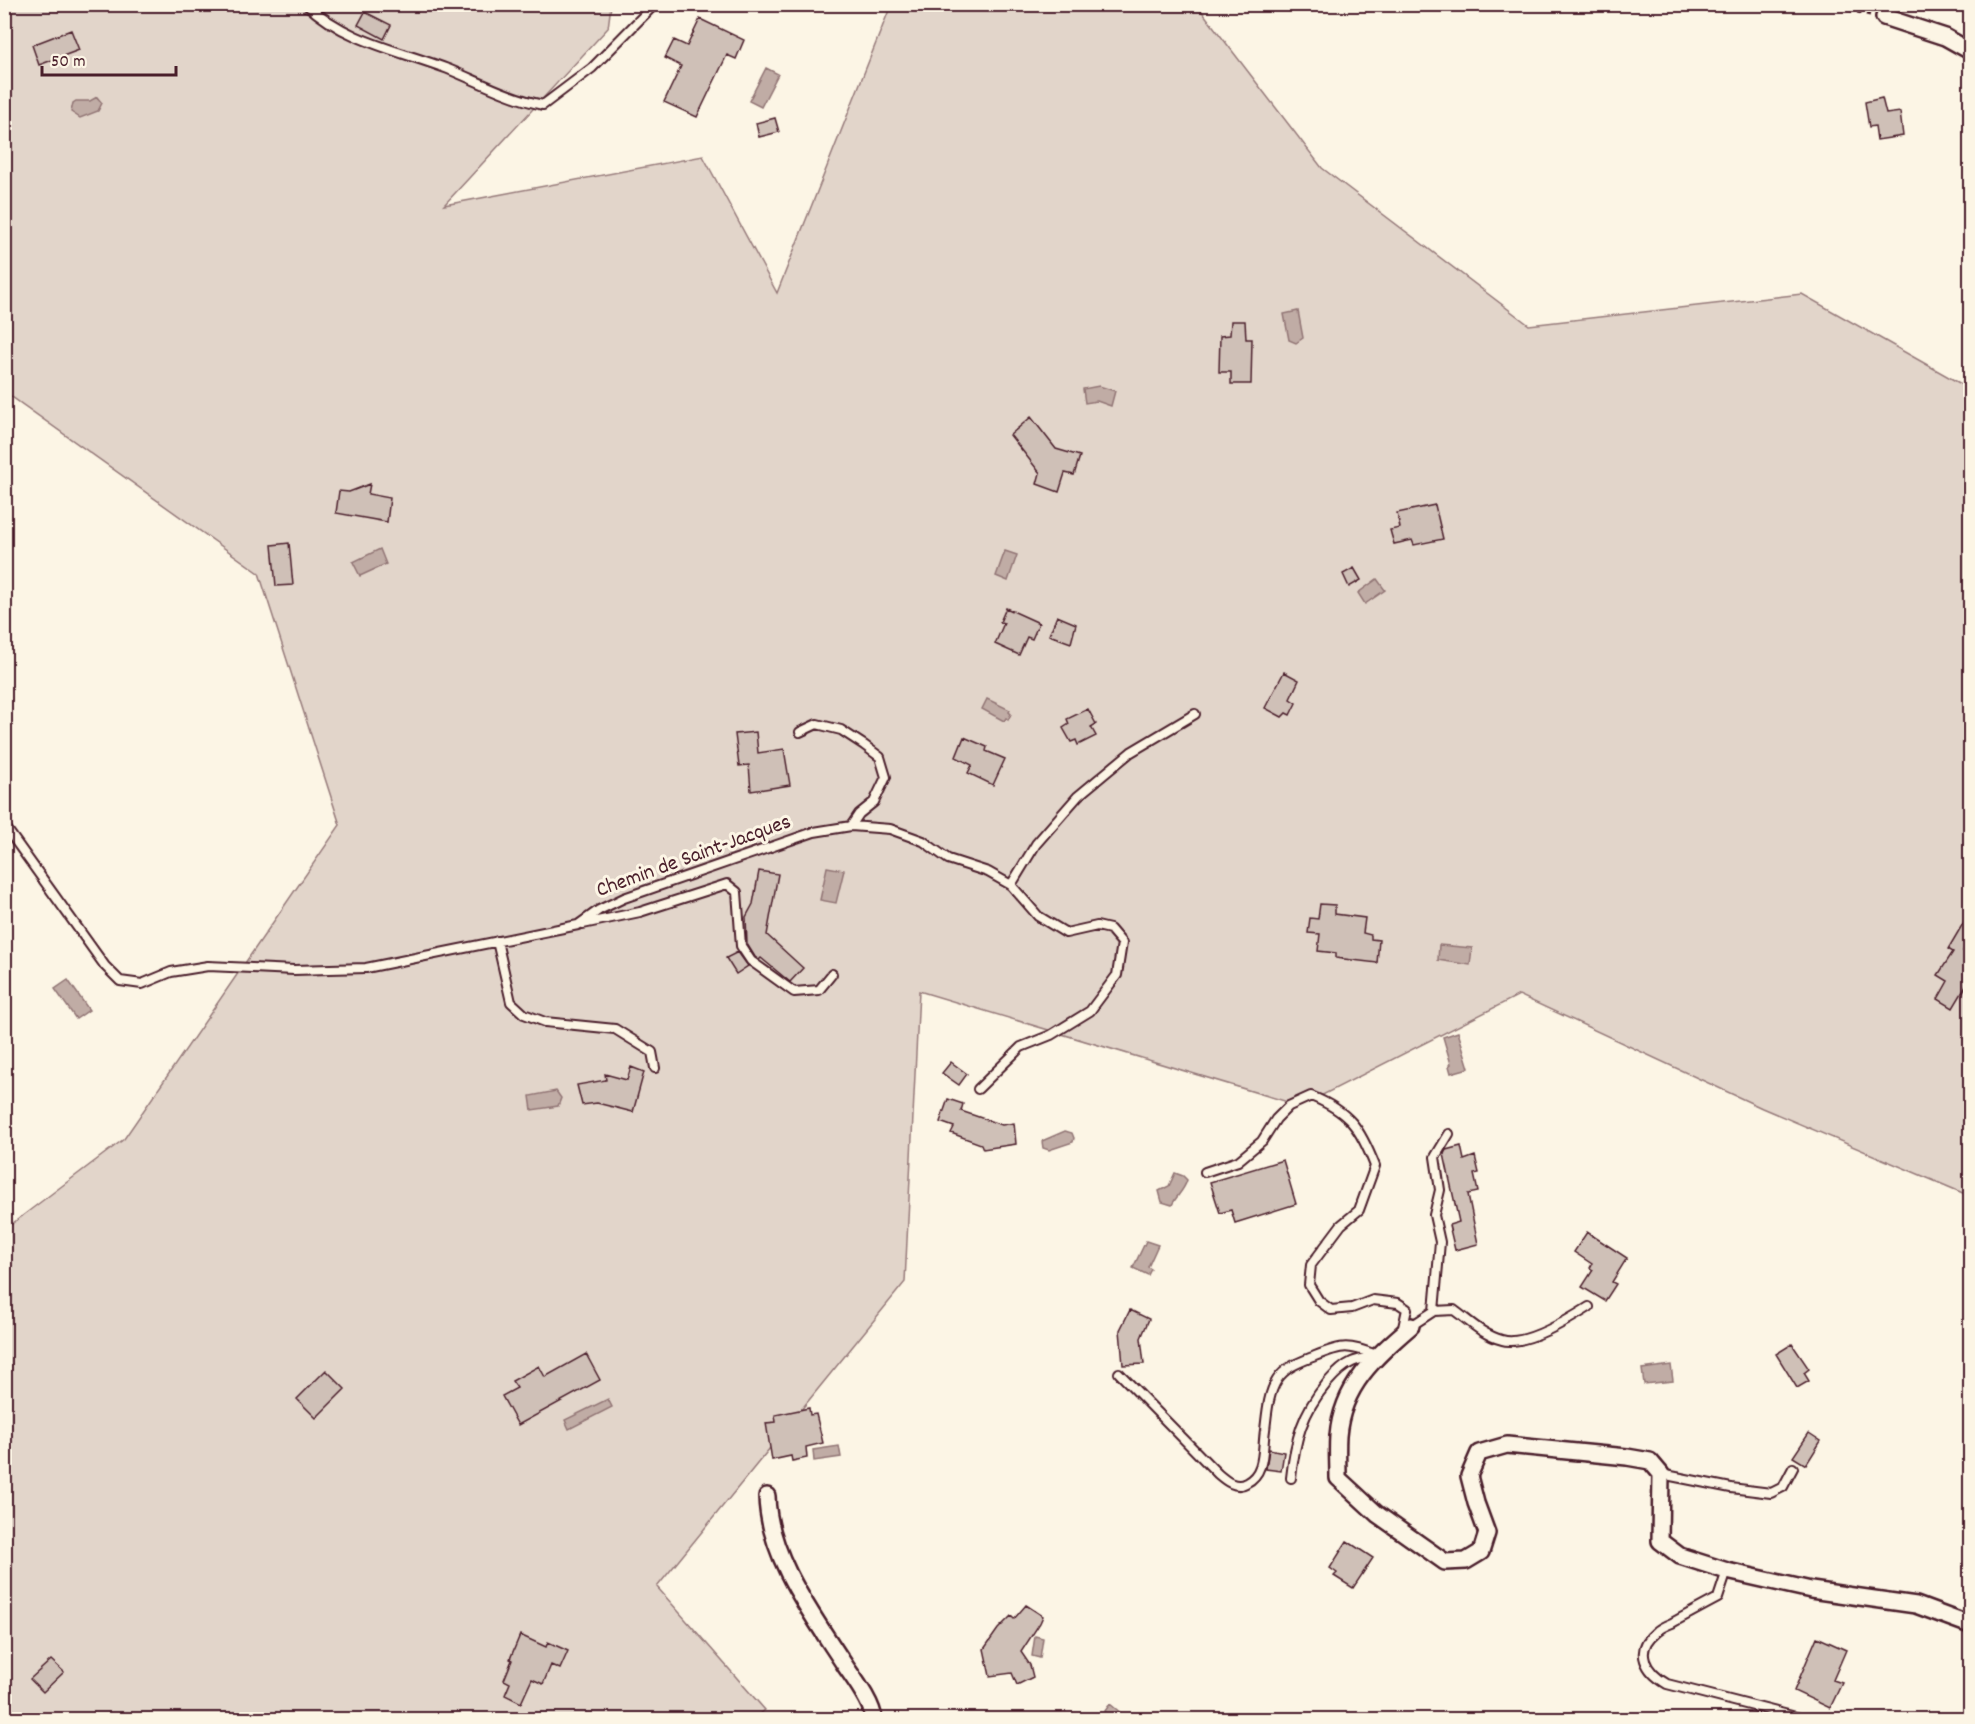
<svg xmlns="http://www.w3.org/2000/svg" width="1975" height="1724" font-family="Dekko,sans-serif">
<rect width="100%" height="100%" fill="#fcf5e5"/>
<filter id="ink" filterUnits="userSpaceOnUse"><feTurbulence type="fractalNoise" baseFrequency=".0167" numOctaves="2"/><feDisplacementMap in="SourceGraphic" scale="12" xChannelSelector="R" yChannelSelector="G"/><feConvolveMatrix kernelMatrix="1 2 1 2 8 2 1 2 1" color-interpolation-filters="sRGB"/></filter>
<g filter="url(#ink)">
<path fill="#e2d5ca" stroke="#967a7a" stroke-width="1.5" d="M999 4 1197 5 1322 168 1529 325 1802 294 1970 389V1196L1762 1108 1519 995 1301 1106 919 991 905 1282 657 1587 765 1710 754 1719H5V1229L124 1139 340 825 259 573 5 392V5H611L608 28 444 205 703 156 777 293 891 5H981L995 10Z"/>
<path fill="#c0aca5" stroke="#917474" stroke-width="1.5" d="M766 68 778 74 761 107 749 101Z
M97 97 102 103 98 111 80 118 71 112 73 103 76 101H90Z
M1298 311 1303 338 1296 343 1289 340 1284 314Z
M1099 386 1115 391 1111 406 1097 401 1085 403 1083 389Z
M380 549 386 564 360 576 353 562Z
M1005 551 1017 555 1008 581 996 576Z
M1377 579 1385 590 1365 604 1358 593Z
M987 699 1010 710 1009 712 1011 714 1008 720 1006 718 1004 721 982 709Z
M827 867 844 870 836 903 820 900Z
M1439 945 1472 948 1470 965 1438 960Z
M68 980 89 1010 76 1019 55 989Z
M1458 1032 1469 1068 1451 1073 1449 1066 1451 1064 1443 1037Z
M556 1091 561 1098 558 1106 532 1110 530 1096Z
M1065 1131 1072 1133 1074 1138 1073 1142 1049 1150 1043 1148 1042 1141Z
M1175 1173 1183 1176 1187 1180C1184 1191 1176 1196 1172 1205L1162 1202 1159 1191 1169 1186Z
M1146 1241 1158 1245 1148 1267 1151 1269 1148 1275 1133 1268Z
M1671 1365 1673 1381 1644 1384 1642 1369Z
M608 1399 612 1407 569 1429 565 1420Z
M839 1446 841 1457 814 1461 813 1450Z
M1035 1636 1043 1638 1040 1658 1032 1656Z
M1110 1704 1121 1713 1116 1719H1099Z"/>
<path fill="#cfc0b7" stroke="#4a1f2b" stroke-width="1.5" d="M365 12 391 25 384 39 358 25Z
M700 19 744 40 736 59 727 55 697 117 664 102 681 66 665 58 674 40 687 46Z
M71 30 79 50 39 65 32 45Z
M1882 98 1886 114 1900 112 1903 136 1877 140 1875 126 1869 127 1865 102Z
M775 118 779 132 759 137 756 123Z
M1231 321H1245L1246 339H1252L1251 384H1231V372H1219L1220 336 1230 335Z
M1031 417 1056 449 1080 456 1074 475 1065 473 1059 492 1037 484 1040 473 1010 435Z
M370 484 368 494 390 498 387 522 336 513 339 491 349 492Z
M1435 505 1443 539 1414 545 1412 540 1394 544 1390 530 1400 528 1397 513Z
M289 543 293 585 276 586 272 545Z
M1354 568 1361 580 1349 587 1343 574Z
M1006 608 1039 623 1032 639 1027 637 1019 655 995 644 1004 623 1000 622Z
M1057 616 1076 624 1071 643 1049 635Z
M1284 672 1299 680 1290 699 1296 703 1290 715 1286 713 1282 717 1265 708Z
M1088 709 1096 724 1091 727 1096 736 1078 745 1076 740 1071 742 1063 728 1069 724 1067 719Z
M756 732 758 753 784 749 790 785 751 791 749 765 739 766 735 734Z
M964 737 987 747 986 751 1005 759 993 785 968 773 972 765 956 757Z
M759 871 778 874 767 935 803 968 790 982 761 958 759 960 755 957 747 944 746 917 753 904Z
M1320 904 1335 905V914L1365 918 1363 933 1371 935V939L1379 940 1377 963 1336 958V953L1318 951 1320 934 1308 933 1310 918 1318 919Z
M1971 910V938L1963 951 1971 955V978L1953 1008 1938 999 1948 981 1938 975 1953 952 1948 949Z
M738 952 748 966 736 974 726 958Z
M951 1062 967 1074 959 1085 942 1073Z
M631 1067 644 1072 633 1112 597 1103 582 1105 577 1085 606 1080 605 1074 627 1080Z
M948 1099 963 1104 961 1111 1002 1125 1014 1123 1016 1144 983 1149 981 1144 951 1133 954 1127 940 1122Z
M1461 1146 1464 1160 1475 1156 1479 1173 1474 1174 1478 1192 1468 1194 1478 1244 1455 1250 1449 1225 1459 1222 1444 1154 1446 1150Z
M1283 1160 1296 1204 1235 1223 1231 1210 1220 1213 1210 1182Z
M1587 1232 1627 1258 1612 1282 1616 1284 1605 1301 1582 1287 1593 1270 1590 1268 1592 1264 1574 1252Z
M1130 1310 1149 1319 1141 1338 1144 1364 1123 1365 1120 1330Z
M1792 1344 1809 1369 1804 1373 1809 1381 1797 1388 1776 1354Z
M586 1354 600 1380 518 1425 502 1396 517 1388 512 1381 539 1366 545 1377Z
M326 1370 345 1389 316 1418 297 1399Z
M809 1408 810 1415 816 1414 823 1443 806 1447 807 1458 792 1461 791 1456 772 1460 766 1423 776 1422 775 1415Z
M1809 1433 1821 1441 1806 1465 1793 1457Z
M1269 1449 1284 1452 1281 1471 1266 1469Z
M1347 1541 1373 1558 1353 1588 1334 1576 1337 1573 1330 1568Z
M1026 1605 1043 1616 1040 1623 1021 1652 1030 1665 1033 1677 1017 1685 1012 1673 990 1676 984 1649 998 1629 1011 1616 1014 1619Z
M520 1635 546 1647 548 1642 568 1651 560 1669 551 1665 543 1684 532 1679 521 1703 505 1695 510 1683 504 1680 512 1660 510 1659Z
M1817 1637 1846 1650 1833 1680 1842 1683 1830 1708 1794 1691Z
M51 1660 64 1672 43 1692 30 1679Z"/>
<g fill="none" stroke-linecap="round" stroke-linejoin="round">
<defs>
<path id="lane" d="M306 4C347 42 398 50 448 69 480 82 509 98 543 105L592 68 655 4
M800 732 817 724 841 730 864 745 880 757 886 777 874 802 859 814 851 826
M4 825 105 966 120 981 142 984 171 972 208 966 294 970 366 968 578 925 599 910 624 898 814 832 851 826 890 829 923 841 948 859 988 872 1011 885 1038 916 1066 933 1097 926 1110 929 1122 943 1117 975 1090 1011 1051 1035 1021 1047 978 1089
M1011 885 1036 844 1078 796 1131 752 1195 714
M583 924 640 912 727 884 737 892 741 946 751 961 794 992 819 990 832 974
M497 941 511 1002 524 1014 545 1022 615 1029 652 1052 655 1068
M1205 1172 1238 1161 1262 1141 1276 1119 1289 1106 1311 1096C1350 1112 1360 1128 1375 1166L1359 1210 1341 1225 1311 1265 1309 1285 1319 1301 1331 1310 1352 1308 1373 1300 1398 1303 1407 1309 1402 1332
M1434 1311 1454 1310C1469 1321 1483 1335 1502 1340 1524 1347 1570 1319 1589 1307
M1411 1326 1434 1311 1440 1242 1434 1215 1440 1190 1435 1157 1449 1134
M1119 1373 1218 1474C1226 1481 1236 1489 1246 1483 1266 1473 1262 1449 1265 1430 1267 1414 1268 1394 1277 1380 1285 1367 1300 1362 1315 1356 1345 1344 1347 1345 1377 1355
M1661 1474 1731 1488 1771 1493 1783 1487 1793 1468
M1291 1478C1295 1440 1302 1413 1327 1383 1334 1375 1343 1366 1352 1362 1359 1359 1368 1358 1375 1356
M1727 1571 1718 1598C1703 1606 1688 1614 1672 1623 1667 1625 1660 1628 1656 1632 1633 1651 1646 1672 1667 1684L1800 1718"/>
<path id="street" d="M1884 17 1945 37 1970 51
M1411 1326C1375 1357 1342 1386 1338 1436 1337 1450 1338 1464 1338 1478L1377 1514 1445 1562 1466 1561 1481 1552 1487 1533 1476 1503 1469 1476 1479 1453 1507 1445 1627 1457 1650 1461 1661 1474 1660 1541 1680 1556 1727 1571 1811 1590 1916 1605 1970 1625
M767 1496C768 1557 814 1617 846 1667 855 1680 873 1704 874 1720"/>
</defs>
<use href="#lane" stroke="#4a1f2b" stroke-width="12"/>
<use href="#street" stroke="#4a1f2b" stroke-width="20"/>
<path stroke="#4a1f2b" stroke-width="3" stroke-dasharray="4.5 4.5" stroke-linecap="butt" d="M1822 4 1870 15"/>
<use href="#lane" stroke="#fcf5e5" stroke-width="8"/>
<use href="#street" stroke="#fcf5e5" stroke-width="15"/>
</g>
</g>
<g text-anchor="middle" dominant-baseline="central" stroke-width="6" stroke-linejoin="round" paint-order="stroke">
<g font-size="22" fill="#4a1f2b" stroke="#fcf5e5">
<text transform="translate(694 857) rotate(-20)">Chemin de Saint-Jacques</text>
</g>
</g>
<rect width="1975" height="1724" fill="none" stroke="#fcf5e5" stroke-width="24"/>
<rect x="12" y="12" width="1951" height="1700" fill="none" stroke="#4a1f2b" stroke-width="2" filter="url(#ink)"/>
<path d="M42 66v9h134v-9" fill="none" stroke="#4a1f2b" stroke-width="3"/>
<text x="51" y="66" font-size="18" fill="#4a1f2b" stroke="#fcf5e5" stroke-width="4.5" paint-order="stroke">50 m</text>
</svg>
